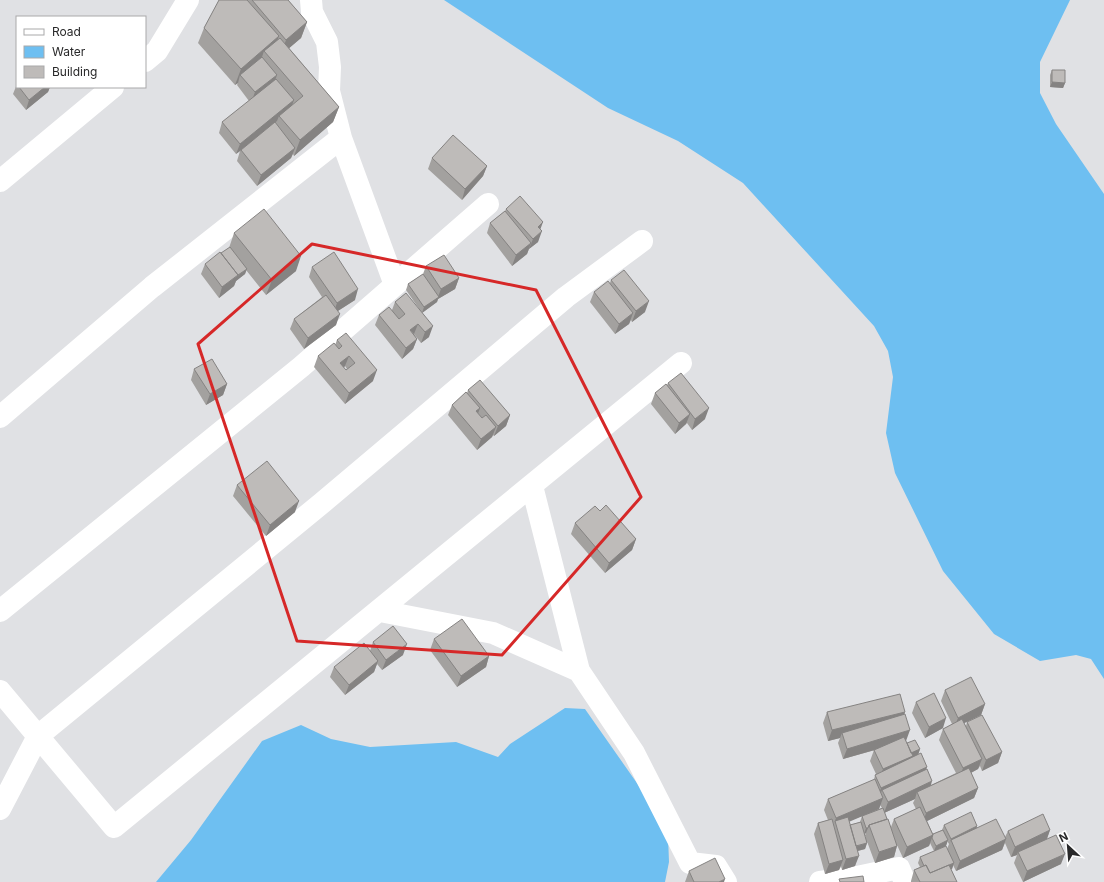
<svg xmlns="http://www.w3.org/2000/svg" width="1104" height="882" font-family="Inter,sans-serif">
<rect width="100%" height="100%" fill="#e0e1e4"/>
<path fill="#6ebff1" d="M444 0H1070L1040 62V93L1056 124 1104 194V679L1091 659 1076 655 1040 661 994 634 943 571 895 473 886 433 893 377 888 351 874 326 743 183 678 141 608 108Z
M565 708 585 709 646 796 668 836 669 862 665 882H156L191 840 262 741 301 725 331 739 370 747 456 742 498 757 510 744Z"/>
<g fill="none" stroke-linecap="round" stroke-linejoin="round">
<path stroke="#fff" stroke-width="22" d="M311 0 312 12 327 42 330 67 329 91 341 138 395 285
M145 61 157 51 188 0
M0 181 113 87
M0 417 152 287 341 138
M532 486 579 671
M0 611 301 367 488 204
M380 611 493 633 579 671 634 753 690 863 716 866 726 882
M0 691 114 827 681 363
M0 809 38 736 322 503 566 297 642 241
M820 882 857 877 899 868 905 882"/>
</g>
<path fill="#a3a19f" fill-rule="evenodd" d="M219 0H288L307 22 301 38 289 48 339 107 333 122 294 156 293 154 291 158 257 186 237 161 240 151 236 154 219 133 222 122 249 101 237 85 238 83 235 85 198 43 204 28Z
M1052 70 1065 83 1063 88 1050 87V75Z
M17 84V87H50L48 92 26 110 13 94Z
M432 158 487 166 483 176 462 200 428 169Z
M506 209 540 229 538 242 529 249 527 254 512 266 487 233 490 223 505 211Z
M234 233 296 271 266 295 246 270 245 274 236 281 234 286 219 298 201 274 205 264 229 248Z
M426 266 459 278 455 289 438 299 437 302 422 313 406 290 408 284 423 274Z
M312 267 355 300 338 311 336 325 304 349 290 329 294 319 322 297 309 277Z
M611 280 645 312 632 322 631 320 629 324 615 334 590 302 594 292 610 283Z
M406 293 429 337 421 343 414 334 417 339 413 349 402 359 375 325 379 315 392 310 395 302Z
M337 340 373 381 345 404 314 367 318 356 335 345ZM345 366 347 369 346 370 344 368Z
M194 369 227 384 223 395 206 405 191 380Z
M668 383 705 419 692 430 687 423 675 434 651 404 655 393 667 385Z
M468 390 510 415 506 426 494 436 493 435 492 437 477 450 448 415 452 405 467 393Z
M237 485 295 512 266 536 233 496Z
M600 511 636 539 632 550 605 573 571 534 575 523Z
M434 639 489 656 486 667 457 687 430 650Z
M373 642 403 655 382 670 377 664 374 672 345 695 330 677 334 667 370 651Z
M945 690 985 704 981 715 964 723 966 726 967 722 1002 752 998 763 982 771 980 766 978 769 971 773 978 788 974 798 927 821 933 834 942 830 944 825 977 826V828L1005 837 1008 831 1050 830 1047 839 1061 864 1023 882 1014 863 1017 855 1011 857 1005 843 1002 850 956 871 953 865 952 869H951L957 882H911V881L914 870 920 867 918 863 920 857 947 849 949 844 947 841 946 846 934 851 930 843 929 846 903 858 897 845 894 857 875 863 865 836 866 833 865 834 867 843 865 849 858 851 855 866 842 870 841 866 839 870 825 874 814 834 818 823 828 820 824 810 828 799 874 780 875 775 876 774 870 761 874 750H875L843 759 838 743 840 738 828 741 823 723 827 712H905L904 715 906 741 907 743 920 749 918 755 927 767 926 769 931 785 956 773 939 740 943 729 952 724 941 701ZM915 799 913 803 916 809 894 819 891 827 884 813ZM880 805 882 808 862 816 879 809ZM862 816 860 822 850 825 849 821Z
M916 702 943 728 925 738 912 713Z
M689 871 724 882H685Z"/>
<path fill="#858382" d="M307 22 301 38 280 56 286 40Z
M279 36 273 52 264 51 260 63 240 75 238 83 235 85 241 69Z
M277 75 273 86 251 103 255 92Z
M1052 82 1065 83 1063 88 1050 87Z
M45 87H50L48 92 26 110 29 100Z
M294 100 290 111 279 116 277 121 241 150 240 151 236 154 240 144Z
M339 107 333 122 294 156 300 140Z
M295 148 291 158 257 186 261 175Z
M487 166 483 176 462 200 465 189Z
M543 222 539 233 538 227Z
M542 231 538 242 529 249 533 239Z
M531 243 527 254 512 266 516 255Z
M301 256 296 271 266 295 272 280Z
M247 269 245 274 236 281 234 286 219 298 222 287Z
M459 278 455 289 438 299 437 302 422 313 424 307 438 297 441 289Z
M358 289 355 300 333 314 337 303Z
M649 301 645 312 632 322 636 311Z
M633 313 629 324 615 334 619 324Z
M340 314 336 325 304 349 308 338Z
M418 324 414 334 410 330Z
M433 326 429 337 421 343 425 332Z
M417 339 413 349 402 359 406 348Z
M349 356 345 366 336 374 340 363Z
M377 370 373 381 345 404 349 393Z
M227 384 223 395 206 405 210 394Z
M480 408 476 419V411Z
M709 408 705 419 692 430 695 419Z
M690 414 686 424 675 434 679 423Z
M510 415 506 426 494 436 498 426Z
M496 427 492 437 477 450 481 439Z
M299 501 295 512 266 536 270 525Z
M636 539 632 550 605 573 609 563Z
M407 644 403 655 382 670 386 660Z
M489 656 486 667 457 687 461 676Z
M378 661 374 672 345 695 349 685Z
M985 704 981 715 954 728 958 718Z
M905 712 901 723 842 733 840 738 828 741 832 730Z
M946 718 943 728 925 738 929 727Z
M910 730 906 741 843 759 847 749Z
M920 749 918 755 879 780 883 769 908 754Z
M1002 752 998 763 982 771 986 760Z
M982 759 978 769 959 779 963 768Z
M927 767 923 777 882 790 879 798 877 799 881 788Z
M932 781 929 792H917L915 799 884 813 888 802Z
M978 788 974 798 923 823 926 813Z
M883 798 879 809 837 827 835 821 832 829 836 818Z
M977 826 975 832 951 840 949 844 951 839Z
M866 828H868L866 833 864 834Z
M1050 830 1046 841 1018 852 1017 855 1011 857 1015 847Z
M933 835 929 846 903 858 907 847Z
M1006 839 1002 850 956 871 960 861Z
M948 840 946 846 934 851 936 846Z
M867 843 865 849 853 852 855 847Z
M897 846 894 857 875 863 879 852Z
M1065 854 1061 864 1023 882 1027 871Z
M859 856 855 866 842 870 846 859Z
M843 860 839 870 825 874 829 864Z
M954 863 952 869 926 880 928 875Z
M725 879 724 882H719Z"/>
<path fill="#bebbb9" stroke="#858382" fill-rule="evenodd" d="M219 0H247L279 36 241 69 204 28Z
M252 0H288L307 22 286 40Z
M280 38 339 107 300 140 279 116 303 96 264 51Z
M262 57 277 75 255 92 240 75Z
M1052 70H1065V83L1052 82Z
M276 79 294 100 240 144 222 122Z
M19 87H45L29 100Z
M275 122 295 148 261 175 241 150Z
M453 135 487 166 465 189 432 158Z
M520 196 543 222 538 227 542 231 533 239 506 209Z
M264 209 301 256 272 280 234 233Z
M505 211 531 243 516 255 490 223Z
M230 247 247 269 238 275 221 253Z
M220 252 238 275 222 287 205 264Z
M334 252 358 289 337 303 312 267Z
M444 255 459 278 441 289 426 266Z
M624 270 649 301 636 311 611 280Z
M423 274 439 297 424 307 408 284Z
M608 281 633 313 619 324 594 292Z
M406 293 433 326 425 332 418 324 410 330 417 339 406 348 379 315 389 307 399 319 405 314 395 302Z
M326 295 340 314 308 338 294 319Z
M346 333 377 370 349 393 318 356 334 343 339 349 342 346 337 340ZM349 356 355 363 346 370 340 363Z
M212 359 227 384 210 394 194 369Z
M681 373 709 408 695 419 668 383Z
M480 380 510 415 498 426 468 390Z
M666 384 690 414 679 423 655 393Z
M466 392 480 408 476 411 482 418 486 415 496 427 481 439 452 405Z
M267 461 299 501 270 525 237 485Z
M606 505 636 539 609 563 575 523 595 506 600 511Z
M462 619 489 656 461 676 434 639Z
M393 626 407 644 386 660 373 642Z
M364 643 378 661 349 685 334 667Z
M971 677 985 704 958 718 945 690Z
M934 693 946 718 929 727 916 702Z
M900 694 905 712 832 730 827 712Z
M905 714 910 730 847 749 842 733Z
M982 715 1002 752 986 760 967 722Z
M962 719 982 759 963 768 943 729Z
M904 737 913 756 883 769 874 750Z
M915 740 920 749 911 753 907 743Z
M921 753 927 767 881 788 875 775Z
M969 768 978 788 926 813 917 792Z
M927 769 932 781 888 802 882 790Z
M875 779 883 798 836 818 828 799Z
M920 807 933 835 907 847 894 819Z
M883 808 887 819 869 825 868 828H866L862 816Z
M971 812 977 826 951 839 944 825Z
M1043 814 1050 830 1015 847 1008 831Z
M848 817 859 856 846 859 835 821Z
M832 819 843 860 829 864 818 823Z
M888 819 897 846 879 852 869 825Z
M996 819 1006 839 960 861 951 840Z
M861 822 867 843 856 846 850 825Z
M943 830 948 840 936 846 932 838 933 834Z
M1056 835 1065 854 1027 871 1018 852Z
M946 846 954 863 949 865 930 873 926 865 924 866 920 857Z
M715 858 725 879 719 882H694L689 871Z
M926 865 930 873 949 865 957 882H920L914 870Z
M863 876 864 882H840L839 879Z"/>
<path fill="none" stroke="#d62828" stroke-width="3" stroke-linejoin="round" d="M312 244 536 290 641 497 502 655 297 641 198 344Z"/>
<rect x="16" y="16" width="130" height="72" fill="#ffffff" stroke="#a9a9aa"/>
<rect x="24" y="29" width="20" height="6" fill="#ffffff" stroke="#a9a9aa"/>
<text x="52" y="36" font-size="12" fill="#29292a">Road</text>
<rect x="24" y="46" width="20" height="12" fill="#6ebff1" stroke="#a9a9aa"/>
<text x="52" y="56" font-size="12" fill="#29292a">Water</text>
<rect x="24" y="66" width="20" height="12" fill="#bebbb9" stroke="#a9a9aa"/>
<text x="52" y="76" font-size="12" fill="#29292a">Building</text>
<g transform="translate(1068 846) rotate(334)" stroke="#ffffff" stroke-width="3" paint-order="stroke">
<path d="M0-3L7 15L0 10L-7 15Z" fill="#29292a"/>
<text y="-6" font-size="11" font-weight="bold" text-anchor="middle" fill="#29292a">N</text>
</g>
</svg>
